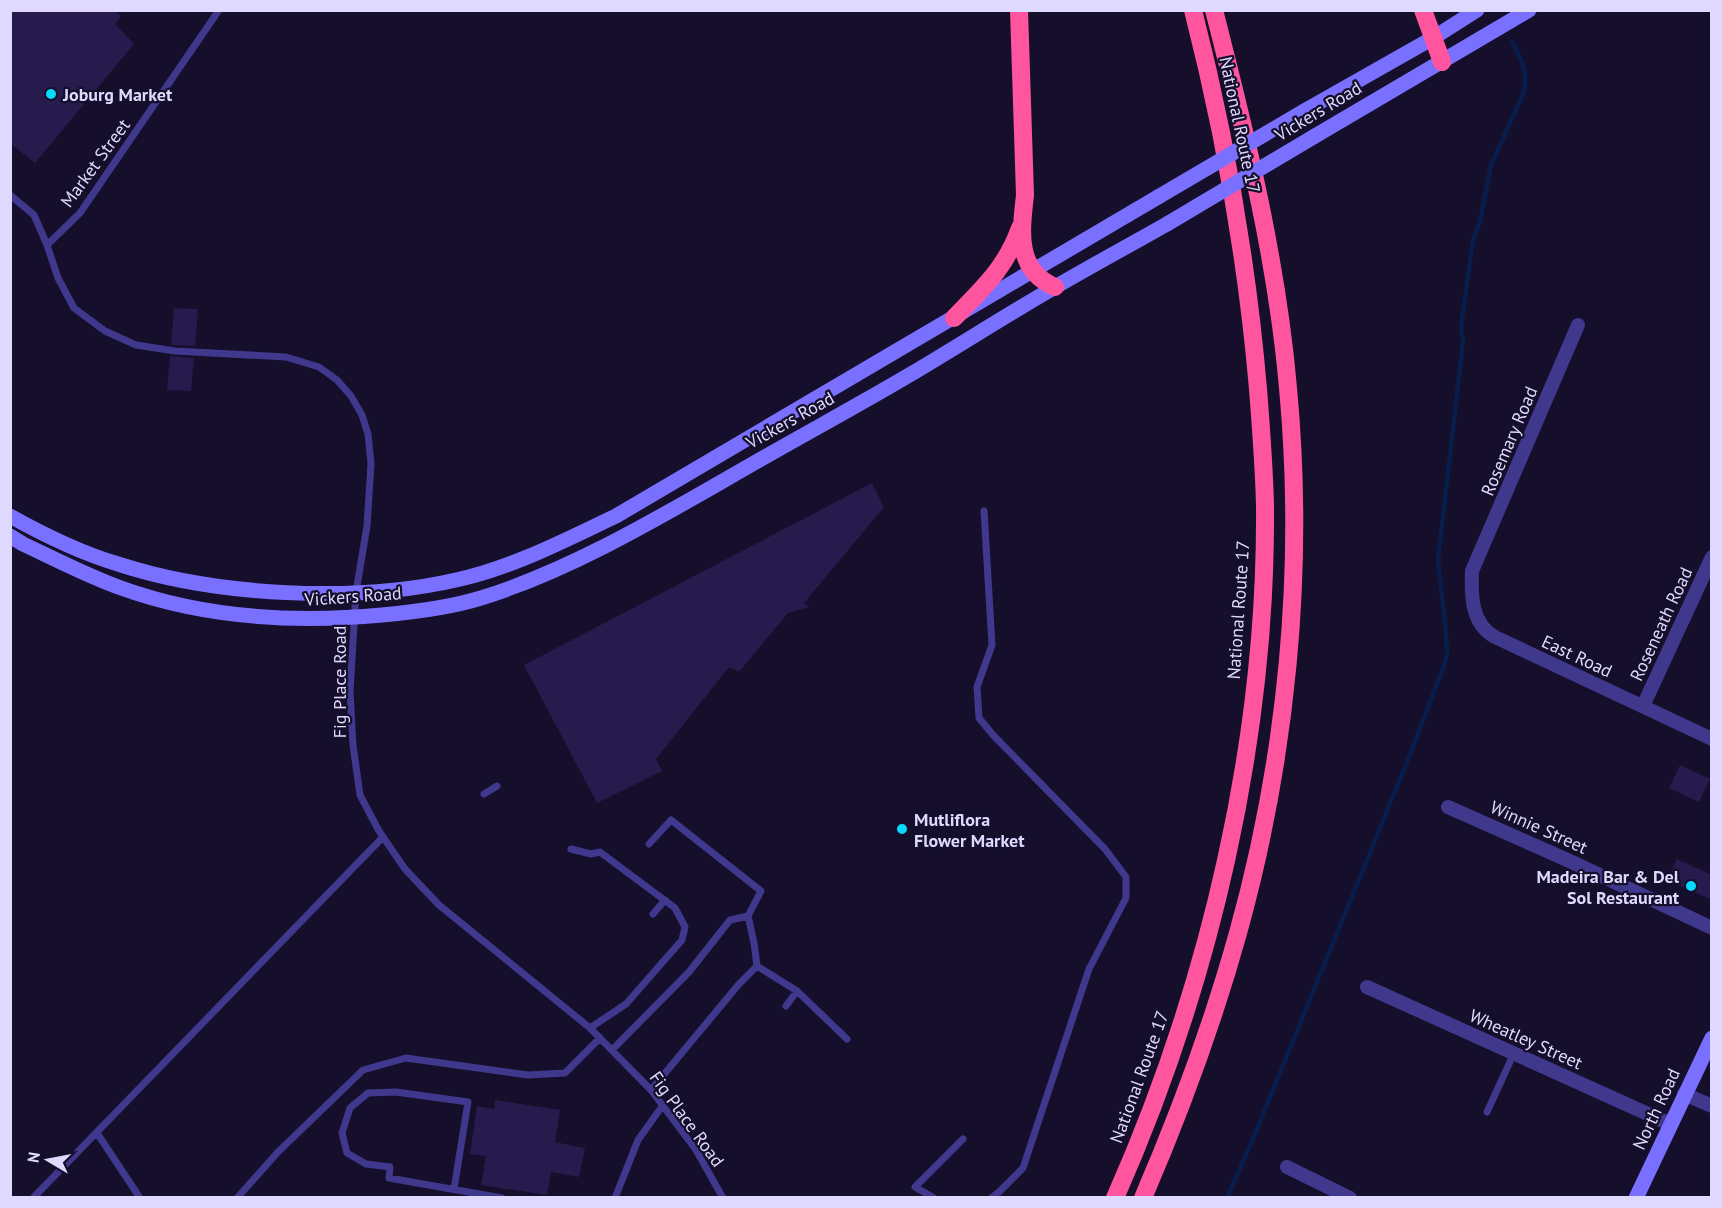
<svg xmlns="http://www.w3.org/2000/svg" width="1722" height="1208" font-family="'PT Sans',sans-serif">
<rect width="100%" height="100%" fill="#150f2b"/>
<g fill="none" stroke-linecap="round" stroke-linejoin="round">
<path stroke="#081d4b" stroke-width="4.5" d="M1227 1198 1255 1134 1407 762 1442 671 1447 655 1446 633 1438 560 1463 341 1461 326 1473 240 1480 221 1491 165 1523 94C1529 72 1522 61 1512 42"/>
</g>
<path fill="#271a4d" d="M10 10H115L121 16 115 24 134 44 35 163 10 143Z
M174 308 198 309 195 346 171 345Z
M170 356 194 358 191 391 167 390Z
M872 483 884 507 804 603 810 607 788 613 739 672 729 667 656 759 662 771 597 803 524 665Z
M1680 765 1710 779 1699 802 1669 788Z
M1677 859 1712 875V900L1667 880Z
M495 1100 560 1110 555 1142 585 1148 579 1177 551 1172 547 1195 481 1185 486 1156 470 1154 477 1106 494 1109Z"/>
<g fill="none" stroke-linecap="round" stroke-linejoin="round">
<path stroke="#3f388c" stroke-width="7" d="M10 195 34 215 47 245 58 278 74 308 105 331 136 345 175 351 286 357 319 367 337 380 351 396 362 415 368 434 371 464 367 526 356 592 350 692 353 745 360 795 379 831 405 869 439 905 590 1028 651 1090 696 1150 723 1198
M47 245 80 213 219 10
M984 511 992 645 977 687 979 718 993 735 1105 849 1126 877V898L1089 969 1023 1168 999 1192 991 1198
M484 794 497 786
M649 844 671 820 761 891 748 916 754 943 757 966
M571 849 591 854 600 852 675 908 685 927 682 940 626 1004 590 1028
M653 914 665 900
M757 966 797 991 847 1039
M786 1006 797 991
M612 1050 689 972 730 920 748 916
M651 1090 739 984 757 966
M1487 1112 1514 1053
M97 1133 140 1198
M454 1189 468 1102 396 1092 368 1093 350 1108 342 1133 347 1153 366 1164 390 1167 389 1178 502 1198
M33 1198 383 837
M237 1198 278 1152 363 1070 406 1058 528 1075 565 1073 600 1038
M615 1198 638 1140 663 1105
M934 1198 915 1187 963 1139"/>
<path stroke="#3f388c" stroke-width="14" d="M1578 325 1472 571C1471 595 1471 624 1495 637L1712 739
M1643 706 1712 557
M1448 807 1574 863 1712 928
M1367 987 1670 1124
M1684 1094 1712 1106
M1287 1167 1350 1198"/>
<path stroke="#7a70ff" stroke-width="15" d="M1306 110 1433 38 1477 10
M1315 136 1529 10
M10 516C44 535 81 553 118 564 216 596 356 603 456 580 512 568 565 540 616 516L1158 197
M10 536 23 544C55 559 87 576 121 588 204 618 295 623 382 615 415 612 449 608 481 598 578 568 675 508 763 458 812 430 862 403 911 374 960 345 1008 314 1057 286 1093 265 1130 245 1167 224
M1636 1198 1712 1038"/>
<path stroke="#ff549e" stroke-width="18" d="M1019 10 1025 195C1021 231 1015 270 1055 287
M1423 10 1442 62
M954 318C983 288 1005 269 1020 228
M1115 1198C1210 984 1267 739 1265 505 1264 466 1261 427 1258 389 1247 261 1225 135 1193 10
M1143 1198C1180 1112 1213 1023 1238 933 1287 757 1305 570 1288 388 1277 260 1246 135 1214 10"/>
<path stroke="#7a70ff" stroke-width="15" d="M1158 197 1306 110
M1167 224 1315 136"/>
</g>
<g fill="#05daff" stroke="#150f2b" stroke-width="2">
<circle cx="51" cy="94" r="6"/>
<circle cx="902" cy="829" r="6"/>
<circle cx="1691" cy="886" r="6"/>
</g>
<g text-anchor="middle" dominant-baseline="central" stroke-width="4.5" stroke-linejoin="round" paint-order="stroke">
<g font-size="18" font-weight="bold" fill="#dfd9ff" stroke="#150f2b" text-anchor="start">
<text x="63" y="94">Joburg Market</text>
<text x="914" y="819">Mutliflora<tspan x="914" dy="21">Flower Market</tspan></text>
<text x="1679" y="876" text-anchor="end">Madeira Bar &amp; Del<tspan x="1679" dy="21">Sol Restaurant</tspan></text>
</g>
<g font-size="18" fill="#dfd9ff" stroke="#150f2b">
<text transform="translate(1318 111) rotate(-31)">Vickers Road</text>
<text transform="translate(1240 125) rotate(78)">National Route 17</text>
<text transform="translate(95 163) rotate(-54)">Market Street</text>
<text transform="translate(790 420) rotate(-29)">Vickers Road</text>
<text transform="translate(1509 441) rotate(-67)">Rosemary Road</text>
<text transform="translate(353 596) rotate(-4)">Vickers Road</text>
<text transform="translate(1238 610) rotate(-86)">National Route 17</text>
<text transform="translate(1661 624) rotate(-65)">Roseneath Road</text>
<text transform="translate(1577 656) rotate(25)">East Road</text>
<text transform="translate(339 682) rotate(-90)">Fig Place Road</text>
<text transform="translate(1539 827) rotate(24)">Winnie Street</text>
<text transform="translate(1526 1039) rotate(24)">Wheatley Street</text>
<text transform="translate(1139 1077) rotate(-70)">National Route 17</text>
<text transform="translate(1656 1109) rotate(-65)">North Road</text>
<text transform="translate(687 1119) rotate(54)">Fig Place Road</text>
</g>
</g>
<rect width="1722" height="1208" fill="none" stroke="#dfd9ff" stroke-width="24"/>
<g transform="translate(48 1160) rotate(280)" stroke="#150f2b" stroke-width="4.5" paint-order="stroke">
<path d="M0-4.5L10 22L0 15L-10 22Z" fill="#dfd9ff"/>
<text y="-9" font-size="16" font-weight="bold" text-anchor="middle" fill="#dfd9ff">N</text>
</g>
</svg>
